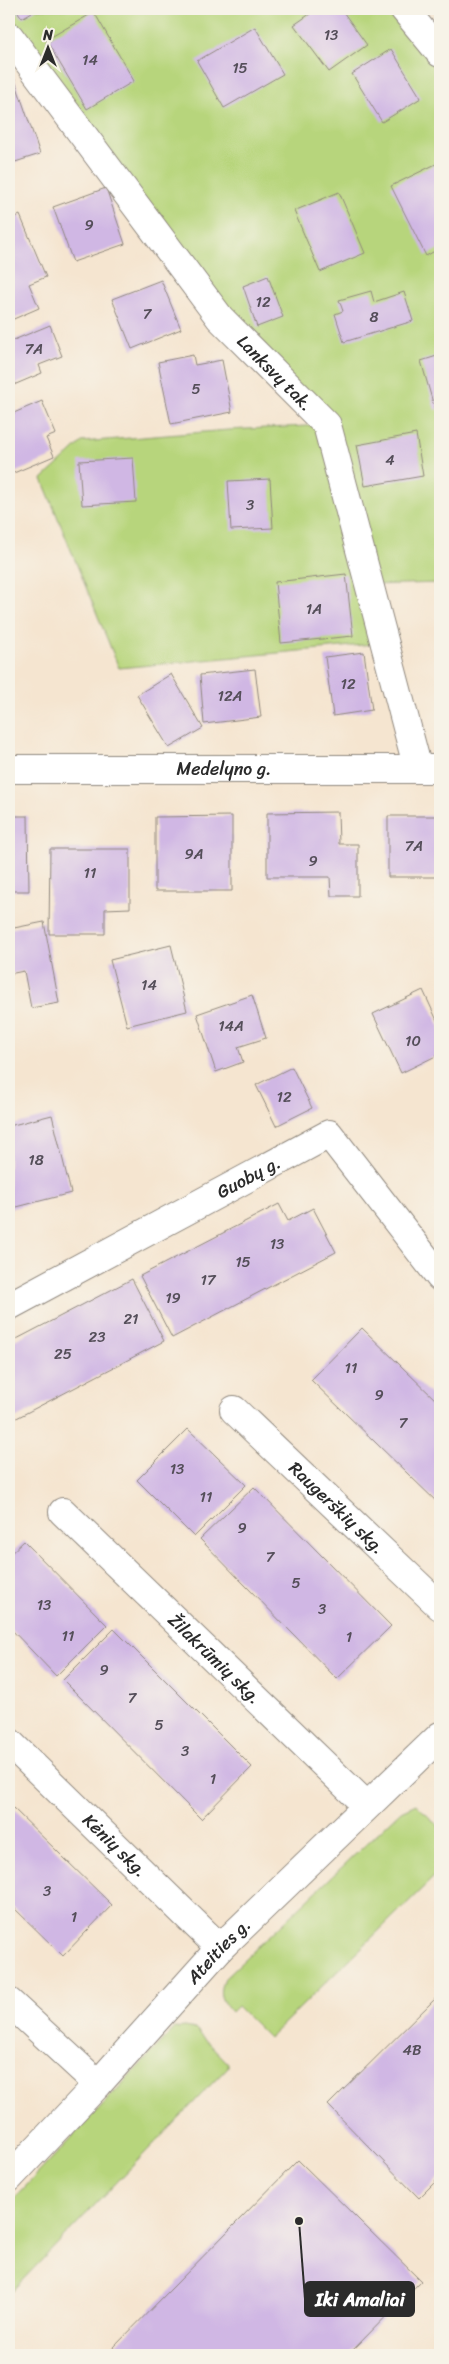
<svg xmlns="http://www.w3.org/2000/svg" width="449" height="2364" font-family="Sriracha,sans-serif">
<rect width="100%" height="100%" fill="#f7f3e8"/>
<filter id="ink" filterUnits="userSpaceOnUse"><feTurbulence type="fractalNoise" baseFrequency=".02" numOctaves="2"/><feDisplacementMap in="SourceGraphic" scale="10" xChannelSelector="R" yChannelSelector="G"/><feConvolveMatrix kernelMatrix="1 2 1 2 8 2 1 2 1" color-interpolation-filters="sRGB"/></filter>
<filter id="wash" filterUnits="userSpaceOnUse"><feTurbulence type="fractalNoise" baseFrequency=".0096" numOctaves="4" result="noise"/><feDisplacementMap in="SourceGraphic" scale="20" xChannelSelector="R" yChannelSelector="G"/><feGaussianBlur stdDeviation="1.12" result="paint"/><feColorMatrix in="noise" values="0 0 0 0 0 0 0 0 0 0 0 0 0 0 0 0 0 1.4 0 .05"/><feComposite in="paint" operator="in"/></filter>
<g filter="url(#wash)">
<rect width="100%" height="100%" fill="#f5e5d0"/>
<path fill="#b7d57c" stroke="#718054" d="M9 9H404L440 53V583L369 585 384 643 119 668 42 479 82 442 228 430 326 425 220 318 9 36Z
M416 1804 440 1828V1871L269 2038 237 2006 231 2012C221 2000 217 1994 224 1979L401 1811Z
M185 2027 195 2029 228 2063V2067L9 2294V2204L175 2028Z"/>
<g id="blocks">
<path fill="#d0b7e4" d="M16 9H37L22 18Z
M317 9H341L367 45 329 72 294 25Z
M94 12 134 81 87 109 46 40Z
M255 27 283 74 224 108 197 61Z
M391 49 421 98 382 122 352 74Z
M13 75 40 154 9 164V76Z
M440 162V248L426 256 391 186Z
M106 188 125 244 73 262 53 207Z
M339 192 365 253 320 272 294 211Z
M20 215 46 277 29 284 39 308 9 321V220Z
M268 276 283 317 257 327 243 286Z
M161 280 181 329 132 349 112 299Z
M371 291 374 302 404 292 413 321 344 342 335 314 343 311 339 300Z
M50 325 62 356 39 365 42 373 9 387V342Z
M193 355 195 365 222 360 232 412 171 424 158 362Z
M440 355V408L435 410 421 361Z
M42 401 56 434 46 438 54 456 9 475V415Z
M416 434 423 476 365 486 357 445Z
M133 458 136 502 82 505 79 461Z
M270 479 273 528 231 530 228 481Z
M346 574 353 636 281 643 275 582Z
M364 652 372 710 333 716 325 657Z
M255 669 261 717 204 724 200 675Z
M171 674 203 728 169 748 137 695Z
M338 812 339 844H358V896H331L330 877H267V813Z
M9 816H28L29 891H9Z
M232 816V891H155V817Z
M388 816H440V877H388Z
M50 849H130V908L105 909V934H49Z
M44 922 59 1003 31 1008 24 971 9 974V929Z
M171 945 187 1011 127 1026 110 960Z
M423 990 440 1027V1054L401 1073 373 1014Z
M252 995 266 1038 238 1047 243 1062 216 1072 197 1014Z
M292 1067 312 1108 276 1126 256 1085Z
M52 1115 71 1193 9 1209V1126Z
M279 1204 288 1221 313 1208 336 1252 172 1338 140 1276Z
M132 1279 164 1341 9 1422V1343Z
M362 1328 440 1404V1505L311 1380Z
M188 1429 246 1485 194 1537 137 1480Z
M254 1487 391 1626 337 1679 200 1539Z
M24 1541 107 1625 56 1676 9 1627V1555Z
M114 1629 252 1767 201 1819 63 1680Z
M9 1804 112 1905 63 1956 9 1903Z
M440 1994V2177L419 2198 328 2105Z
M298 2160 421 2281 348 2355H112L109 2352Z"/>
</g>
</g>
<g filter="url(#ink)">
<use href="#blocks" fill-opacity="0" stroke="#90887e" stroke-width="1"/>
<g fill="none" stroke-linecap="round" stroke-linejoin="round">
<defs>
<g id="minor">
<path d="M404 9 440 53"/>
<path id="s1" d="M9 36 220 318 327 425 418 769"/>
<path id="s2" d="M9 769H440"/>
<path id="s3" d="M9 1306 329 1134 440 1277"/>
<path id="s4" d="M234 1410 440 1606"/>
<path id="s5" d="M63 1512 366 1805"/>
<path id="s6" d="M9 1742 220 1948"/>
<path d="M9 2002 98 2084"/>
<path id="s7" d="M9 2178 98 2084 220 1948 440 1736"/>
</g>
</defs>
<use href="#minor" stroke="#90887e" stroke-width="30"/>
<use href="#minor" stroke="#fff" stroke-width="28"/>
</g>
</g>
<g text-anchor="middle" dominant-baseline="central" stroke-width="4" stroke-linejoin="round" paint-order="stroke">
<g font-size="15" fill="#544e59">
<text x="331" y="35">13</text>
<text x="90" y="60">14</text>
<text x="240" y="68">15</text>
<text x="89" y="225">9</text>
<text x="263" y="302">12</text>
<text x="147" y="314">7</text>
<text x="374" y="317">8</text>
<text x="34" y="349">7A</text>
<text x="196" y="389">5</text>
<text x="390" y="460">4</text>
<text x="250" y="505">3</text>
<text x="314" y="609">1A</text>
<text x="348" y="684">12</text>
<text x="230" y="696">12A</text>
<text x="414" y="846">7A</text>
<text x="194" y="854">9A</text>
<text x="313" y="861">9</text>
<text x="90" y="873">11</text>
<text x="149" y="985">14</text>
<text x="231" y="1026">14A</text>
<text x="413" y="1041">10</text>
<text x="284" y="1097">12</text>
<text x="36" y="1160">18</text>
<text x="277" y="1244">13</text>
<text x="243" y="1262">15</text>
<text x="208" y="1280">17</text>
<text x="173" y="1298">19</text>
<text x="131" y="1319">21</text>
<text x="97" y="1337">23</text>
<text x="63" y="1354">25</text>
<text x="351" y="1368">11</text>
<text x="379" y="1395">9</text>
<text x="403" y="1423">7</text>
<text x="177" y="1469">13</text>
<text x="206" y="1497">11</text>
<text x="242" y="1528">9</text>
<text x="270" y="1557">7</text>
<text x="296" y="1583">5</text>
<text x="44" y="1605">13</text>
<text x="322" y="1609">3</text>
<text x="68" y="1636">11</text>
<text x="349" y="1637">1</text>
<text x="104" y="1670">9</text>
<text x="132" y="1698">7</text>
<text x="159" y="1725">5</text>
<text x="185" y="1751">3</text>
<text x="213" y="1779">1</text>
<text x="47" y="1891">3</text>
<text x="74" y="1917">1</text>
<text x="412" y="2050">4B</text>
</g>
<g font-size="18" fill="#2b2b2b" stroke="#f7f3e8">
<text stroke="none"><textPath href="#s1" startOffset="430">Lanksvų tak.</textPath></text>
<text stroke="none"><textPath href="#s2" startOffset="215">Medelyno g.</textPath></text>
<text stroke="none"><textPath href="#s3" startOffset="272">Guobų g.</textPath></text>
<text stroke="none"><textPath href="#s4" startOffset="142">Raugerškių skg.</textPath></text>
<text stroke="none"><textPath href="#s5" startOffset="211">Žilakrūmių skg.</textPath></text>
<text stroke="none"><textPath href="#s6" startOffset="148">Kėnių skg.</textPath></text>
<text stroke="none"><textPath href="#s7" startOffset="309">Ateities g.</textPath></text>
</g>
</g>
<path fill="none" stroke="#2b2b2b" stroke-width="2" d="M299 2221L305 2299"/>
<circle fill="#2b2b2b" stroke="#f7f3e8" stroke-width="2" cx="299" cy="2221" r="5"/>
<rect fill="#2b2b2b" stroke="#2b2b2b" stroke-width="2" x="305" y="2282" width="109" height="34" rx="5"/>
<g font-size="19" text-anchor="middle" font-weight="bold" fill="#fff">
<text x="360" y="2306">Iki Amaliai</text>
</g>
<rect width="449" height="2364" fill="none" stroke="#f7f3e8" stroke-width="30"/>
<g transform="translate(48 48)" stroke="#f7f3e8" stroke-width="4" paint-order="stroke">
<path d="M0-4L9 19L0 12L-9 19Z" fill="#2b2b2b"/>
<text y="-8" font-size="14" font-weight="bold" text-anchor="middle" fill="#2b2b2b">N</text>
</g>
</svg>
